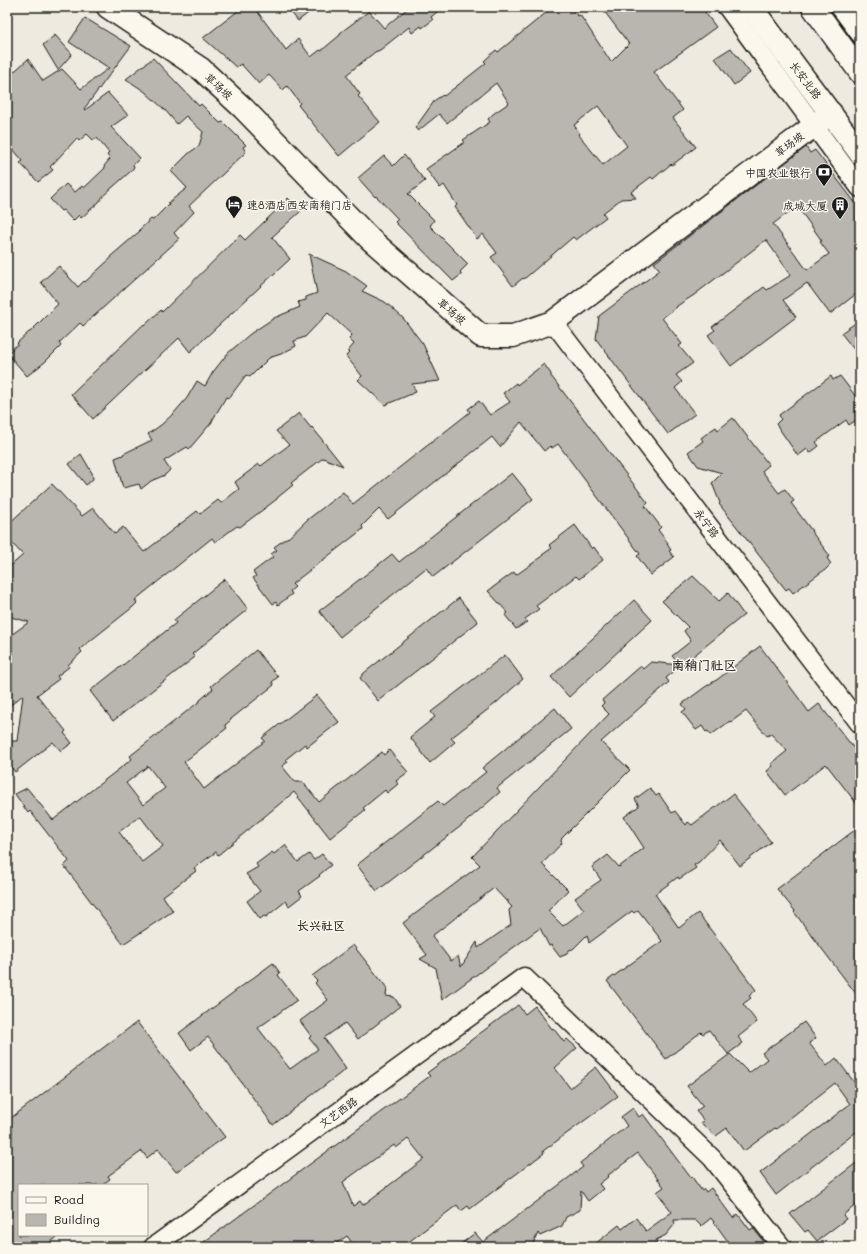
<svg xmlns="http://www.w3.org/2000/svg" width="867" height="1254" font-family="Mali,'LXGW WenKai TC',sans-serif">
<rect width="100%" height="100%" fill="#eeeadf"/>
<filter id="ink" filterUnits="userSpaceOnUse"><feTurbulence type="fractalNoise" baseFrequency=".025" numOctaves="2"/><feDisplacementMap in="SourceGraphic" scale="8" xChannelSelector="R" yChannelSelector="G"/><feConvolveMatrix kernelMatrix="1 2 1 2 8 2 1 2 1" color-interpolation-filters="sRGB"/></filter>
<g filter="url(#ink)">
<path fill="#b9b6af" stroke="#1c1c1c" fill-rule="evenodd" d="M243 7H254L286 50 298 39 311 57 320 50 321 51 340 35V33L369 11 384 28 409 7H443L431 17 433 20 422 28 421 26 412 33 409 27 380 50 375 52 346 75 360 94 358 96 380 122 339 156 298 105 300 103 287 86 283 90 269 75 259 84 241 64 236 67 203 38Z
M287 7H316L298 21Z
M553 7H570L578 16 580 15 611 62 629 44 601 7H701L716 27 654 72 683 110 673 118 696 147 672 165 671 164 653 179 651 177 631 192 636 198 621 199 603 213 606 217 576 240 573 237 524 279 523 278 513 286 491 257 497 253 483 234 477 239 455 207 457 205 444 185 440 188 426 169 465 142 463 140 490 122 488 119 493 114 509 103 496 83 447 123 439 114 418 131 415 128 435 100 443 95 444 96 486 63 484 61 496 50 498 52ZM598 106 627 146 603 165 579 135 580 134 574 125Z
M85 18 131 46 84 109 85 110 108 93 128 115 111 127 140 158 133 165 134 167 131 171 104 195 99 202 81 218 79 215 73 221 63 210 61 211 50 199 66 184 75 192 82 186 84 188 105 168 104 166 110 159 107 155 109 153 97 138 93 140 87 134 79 141 77 138 50 167 53 170 38 182 20 163 23 161 7 142V78L28 59 43 81 62 69 81 89 109 68 69 42Z
M55 35 72 54 58 70 43 45Z
M731 48 750 73 734 85 715 58Z
M153 58 199 106 201 104 220 123 223 122 246 145 243 147 246 152 189 206 194 212 174 233 179 239 83 326 80 323 59 343 61 346 45 362 27 376 7 353 18 344 17 343 29 332H30L58 304 41 282 59 266 78 287 84 281 85 282 112 257 111 256 140 231 139 230 151 219 153 220 169 204 168 203 187 188 171 171 189 153 199 146 203 132 186 116 177 124 165 110 144 91 126 79Z
M806 147 810 153 815 150 860 209V291L830 314 807 283 783 300 796 317 731 366 708 335 715 330 712 327 764 287 767 290 791 275 766 240 694 295 677 306V307L662 318 682 344 679 346 693 363 676 375 682 382 675 388 695 414 668 434 596 339 599 316 660 270 654 263ZM797 206 822 241 820 242 829 254 807 270 773 224Z
M404 155 425 181 408 194 434 220 430 226 468 264 460 272 462 274 453 281 395 222 398 219 376 196 375 197 358 178 384 156 393 166Z
M288 198 301 211 272 237 290 259 190 352 179 338 93 419 71 394 144 324 145 325 161 310 162 312 240 235 245 240 284 203Z
M309 254 346 271 367 286 362 291 385 302 403 318 423 344 440 381 412 384 416 392 385 405 358 380 362 376 346 356 350 352 348 351 354 344 349 339 352 335 328 313 305 337 294 341 296 346 281 354 269 358 250 377 246 375 229 398 226 397 212 421V422L189 449 187 447 164 461 170 470 165 475 151 481 141 489 139 484 123 488 115 458 123 455V454L152 440 148 434 161 425 174 413 187 398 197 381 205 386 213 372 228 353 250 334 274 318 300 307 298 302 306 300V297L317 293Z
M860 320V357L841 333Z
M544 364 551 374V376L648 503 645 506 661 527 658 530 668 543 667 544 671 550 669 551 674 557 651 575 637 556 640 554 558 444 552 448 550 446 544 451 521 422 500 447 492 437 388 519 379 509 362 526 363 529 292 584 295 587 290 591 292 594 278 605 276 602 273 604 253 578 256 576 253 572 273 557 271 554 277 550 274 547 288 537V538L307 520 343 492 353 504 470 412 468 409 479 401 490 415 510 402 503 393 516 383 517 385Z
M831 376 833 380 840 376 860 402V409L855 412 859 418 849 425 846 420 816 442 819 446 810 453 807 449 798 456 776 424 781 419 779 415Z
M299 413 311 428 312 427 343 466 323 458 291 483 293 485 277 498V499L240 527 237 526 215 542 212 538 135 600 137 603 133 607 80 649 82 652 68 665 69 667 57 676 59 679 37 695 66 731 64 733 72 743 61 751 53 742 15 772 7 762V741H17L23 695 7 708V638L29 622 7 616V569L23 555 7 538V525L52 484 82 516 93 508 115 534 123 527 144 552 197 511 200 514 218 500 221 503 239 489 235 482 259 464 261 466 289 445 276 431Z
M733 418 769 465 762 471 779 493 785 489 794 501 791 503 812 531H811L830 556 827 558 831 564 824 571H823L793 593 789 588 786 590 719 504 720 503 712 483 722 473 698 466 688 452 703 441 701 438 710 431 716 427 718 430Z
M81 454 92 473 93 479 86 485 69 464Z
M512 473 533 499 433 577 426 568 340 637 319 611 392 554 399 562Z
M575 525 592 549 594 547 603 560 579 579 576 576 536 606 539 609 525 619 527 622 516 629 505 615 508 613 488 591 514 572 516 575 543 556 542 555 552 548 549 545Z
M693 576 719 601 728 593 744 615 666 678 669 682 601 742 630 770 562 838 561 841 562 843 542 864 568 890 548 911 563 926 584 910 575 898 601 880 592 867 608 855 619 867 644 848 624 817 639 806 635 799 650 788 656 796 659 794 672 813 675 811 686 825 688 822 692 825 733 794 771 842 740 866 720 840 699 862 694 865 696 868 679 879 678 877 655 894 679 928 698 913 756 990 749 996 751 998 743 1004 757 1022 738 1037 743 1043 728 1054 709 1030 703 1034 701 1032 666 1059 607 981 662 941 638 910 634 913 632 911 589 943 587 935 573 949 569 950 567 954 560 957 551 945 549 946 540 928 442 1000 436 968 420 959 427 955 403 923 480 865 472 857 609 714 601 706 604 703 602 700 641 666 643 669 651 662 680 665 672 656 691 641 684 631 688 627 662 601ZM494 888 506 901 508 900V903L512 907 509 910 511 925 478 948 477 942 461 967 458 956 451 961 432 936Z
M225 579 248 609 192 654 195 657 113 721 90 691 176 623 174 620Z
M459 598 478 622 378 701 360 678 364 673Z
M634 600 652 620 569 697 551 677Z
M760 646 809 712 819 704 860 756V808L826 764 785 795 767 771 773 766 771 764 787 751 771 734 767 736 746 711 731 722 730 721 711 735 708 731 706 732 702 726 696 730 682 712 686 709 682 704 705 687 718 679Z
M256 650 278 677 272 682 274 685 231 719V720L225 725 227 728 184 762 204 789 265 741 262 738 317 695 339 722 307 747 305 744 286 759 288 762 282 766 295 782H303L319 802 382 752 384 755 389 750 408 772 396 781 398 784 387 793 385 790 363 808 365 810 330 838 294 792 218 855 216 852 194 868 196 871 163 896 173 911 146 929 123 944 64 866 69 861 30 811 28 813 15 794 27 788 53 820 132 759 130 756 200 701V700L213 689 211 686ZM148 766 165 788 143 805 126 783ZM140 816 163 846 142 862 119 832Z
M505 655 523 679 495 704 451 738 455 742 430 763 410 737 435 717 431 712Z
M555 708 571 729 497 788 500 792 461 826 377 891 357 865 438 801 443 806 486 772 482 768Z
M860 826V999L794 912 795 911 777 889Z
M285 845 298 862 309 854 314 860 322 854 331 865 319 875 320 876 299 891 302 896 289 906 286 901 266 917 264 916 260 919 247 901 260 891 246 874 258 867 256 864 272 852 274 854Z
M353 945 387 988 386 996 394 997 400 1006 358 1039 345 1023 324 1038 346 1069 273 1125 208 1037 191 1050 179 1033 273 963 280 973 278 975 297 1000 258 1028 290 1069 318 1049 309 1038 311 1036 300 1021 328 1000 315 983 317 981 312 976Z
M518 1005 525 1014 535 1006 552 1029 553 1028 564 1042 567 1039 577 1048 555 1068 570 1088 596 1067 618 1096 543 1151 544 1153 470 1209 468 1206 461 1211 457 1205 402 1247H355L347 1236 331 1247H197L430 1076 427 1073ZM408 1139 424 1159 363 1205 360 1201 353 1206 343 1182 394 1145 396 1148Z
M137 1022 225 1137 176 1172 158 1149 147 1158 142 1151 108 1176 110 1179 102 1185H19V1235H60L44 1247H7V1121Z
M804 1022 816 1038 809 1043 827 1066 836 1058 860 1090V1129L776 1195 760 1173 850 1104 835 1083 776 1129 775 1128 744 1151 727 1128 716 1136 701 1123 704 1121 696 1111 703 1106 687 1086 730 1054 749 1073 767 1059 762 1053Z
M633 1108 639 1117 643 1114 691 1178 692 1177 702 1191 704 1189 706 1192 711 1188 733 1218 738 1214 750 1230 753 1228 768 1247H732L711 1218 701 1226 695 1220H674L675 1224 666 1235 656 1240 657 1243 651 1247H591L619 1225 622 1229 636 1218 646 1231 672 1212 657 1192 664 1187 638 1153 607 1176 608 1177 599 1184 603 1189 588 1201 581 1191 580 1210 566 1217 562 1226 540 1236 538 1233 532 1246 529 1245 527 1247H457L475 1233 483 1242 583 1167 580 1163 627 1126 621 1117Z
M860 1160V1202L843 1215 846 1219 817 1241 808 1230 805 1232 790 1214Z"/>
<g fill="none" stroke-linecap="round" stroke-linejoin="round">
<defs>
<path id="street" d="M727 7 860 188
M840 7 860 34
M553 322 860 724
M153 1247 524 977 712 1158 782 1247"/>
<path id="secondary" d="M108 7 201 69 243 108 370 239 481 336H513L553 322 831 113"/>
<path id="primary" d="M751 7 860 153
M813 7 860 72"/>
</defs>
<use href="#street" stroke="#1c1c1c" stroke-width="21"/>
<use href="#secondary" stroke="#1c1c1c" stroke-width="25"/>
<use href="#primary" stroke="#1c1c1c" stroke-width="25"/>
<use href="#street" stroke="#fbf7ec" stroke-width="18"/>
<use href="#secondary" stroke="#fbf7ec" stroke-width="22"/>
<use href="#primary" stroke="#fbf7ec" stroke-width="22"/>
</g>
</g>
<defs>
<symbol id="bank-pin" viewBox="-11 -11 22 30"><path d="M0 17L-7.5 6A9.5 9.5 0 1 1 7.5 6Z" fill="#1c1c1c" stroke="#fbf7ec"/><path d="M-6-4H6V4H-6ZM0-2.3a2.3 2.3 0 1 0 0 4.6a2.3 2.3 0 1 0 0-4.6Z" fill="#fff"/></symbol>
<symbol id="hotel-pin" viewBox="-11 -11 22 30"><path d="M0 17L-7.5 6A9.5 9.5 0 1 1 7.5 6Z" fill="#1c1c1c" stroke="#fbf7ec"/><path d="M-6-4.5h1.5V1H6V5H4.5V3h-9V5H-6ZM-4 0a1.8 1.8 0 1 1 3.6 0ZM.5 0V-2.5h3Q6-2.5 6 0Z" fill="#fff"/></symbol>
<symbol id="building-pin" viewBox="-11 -11 22 30"><path d="M0 17L-7.5 6A9.5 9.5 0 1 1 7.5 6Z" fill="#1c1c1c" stroke="#fbf7ec"/><path d="M-4-6H4V6H1V3H-1V6H-4ZM-2.5-4.3h1.7v1.8h-1.7ZM.8-4.3h1.7v1.8H.8ZM-2.5-1h1.7V.8h-1.7ZM.8-1h1.7V.8H.8Z" fill="#fff"/></symbol>
</defs>
<g fill-rule="evenodd">
<use href="#bank-pin" x="814" y="162" width="20" height="27"/>
<use href="#hotel-pin" x="224" y="194" width="20" height="27"/>
<use href="#building-pin" x="830" y="195" width="20" height="27"/>
</g>
<g text-anchor="middle" dominant-baseline="central" stroke-width="3" stroke-linejoin="round" paint-order="stroke">
<g font-size="11" fill="#1c1c1c" stroke="#fbf7ec">
<text transform="translate(806 80) rotate(53)">长安北路</text>
<text transform="translate(219 86) rotate(42)">草场坡</text>
<text transform="translate(789 144) rotate(-37)">草场坡</text>
<text transform="translate(452 311) rotate(41)">草场坡</text>
<text transform="translate(707 523) rotate(53)">永宁路</text>
<text transform="translate(338 1112) rotate(-36)">文艺西路</text>
</g>
<g font-size="11" fill="#1c1c1c" stroke="#fbf7ec" text-anchor="end">
<text x="811" y="172">中国农业银行</text>
<text x="247" y="204" text-anchor="start">速8酒店西安南稍门店</text>
<text x="827" y="205">成城大厦</text>
</g>
<g font-size="12" font-weight="bold" fill="#1c1c1c" stroke="#fbf7ec">
<text x="321" y="925">长兴社区</text>
</g>
<g font-size="13" font-weight="bold" fill="#1c1c1c" stroke="#fbf7ec">
<text x="704" y="664">南稍门社区</text>
</g>
</g>
<rect width="867" height="1254" fill="none" stroke="#fbf7ec" stroke-width="24"/>
<rect x="12" y="12" width="843" height="1230" fill="none" stroke="#1c1c1c" stroke-width="1.5" filter="url(#ink)"/>
<rect x="18" y="1184" width="130" height="52" fill="#fbf7ec" stroke="#a29f99"/>
<rect x="26" y="1197" width="20" height="6" fill="#fbf7ec" stroke="#a29f99"/>
<text x="54" y="1204" font-size="12" fill="#1c1c1c">Road</text>
<rect x="26" y="1214" width="20" height="12" fill="#b9b6af" stroke="#a29f99"/>
<text x="54" y="1224" font-size="12" fill="#1c1c1c">Building</text>
</svg>
